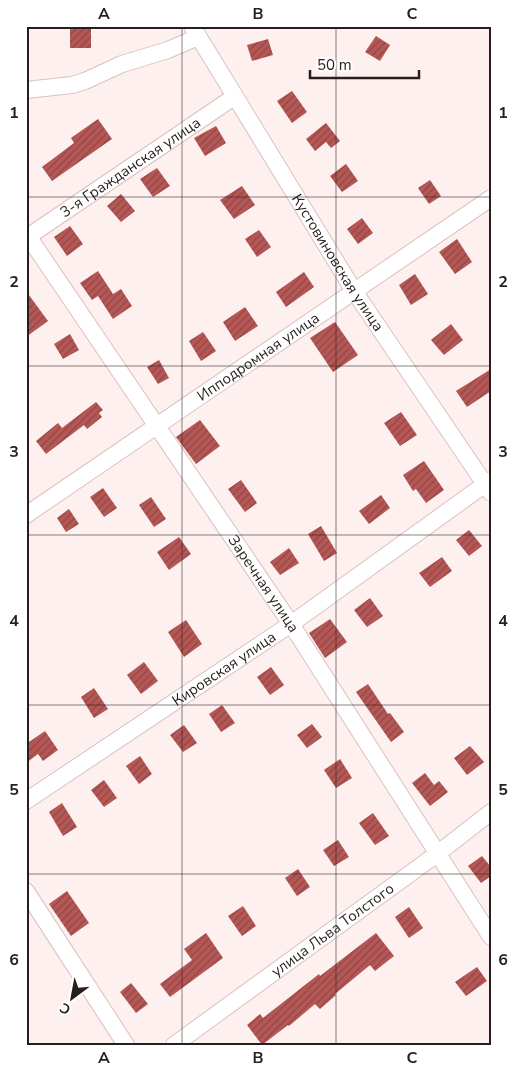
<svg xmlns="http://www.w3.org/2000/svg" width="517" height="1071" font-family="'Nunito Sans',sans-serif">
<defs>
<pattern id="building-hatch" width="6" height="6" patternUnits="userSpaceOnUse" patternTransform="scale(1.25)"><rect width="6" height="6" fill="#b45755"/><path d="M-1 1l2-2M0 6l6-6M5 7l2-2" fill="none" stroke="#924746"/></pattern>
</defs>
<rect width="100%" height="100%" fill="#fef0ef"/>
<path fill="url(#building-hatch)" d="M70 26H91V48H70Z
M376 36 390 45 380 61 365 52Z
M268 39 273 55 252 61 247 45Z
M292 91 307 112 292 123 277 101Z
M98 119 112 139 52 181 42 167 74 143 71 138Z
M326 123 340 141 331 148 326 142 315 151 306 139Z
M216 126 226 143 205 156 194 138Z
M346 164 358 181 342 192 330 176Z
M157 168 170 186 153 197 140 179Z
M430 180 441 196 429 204 418 188Z
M242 186 255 205 234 219 220 200Z
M121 194 135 211 121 222 107 206Z
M362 218 373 233 358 244 347 229Z
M70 226 83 244 67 256 54 237Z
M259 230 271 247 257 257 245 239Z
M457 239 472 262 455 274 439 252Z
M98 271 113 294 121 289 132 306 113 319 98 296 92 300 80 283Z
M304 272 314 287 286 307 276 292Z
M415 274 428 294 411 305 399 285Z
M26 291 48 321 26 337Z
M245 307 258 326 235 341 223 322Z
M335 322 358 355 333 372 310 338Z
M451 324 463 340 444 355 431 340Z
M203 332 216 351 201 361 189 341Z
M70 334 79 350 63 359 54 344Z
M159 360 169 378 158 384 147 367Z
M491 369V391L467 407 456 391Z
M96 402 103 410 99 413 102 417 87 429 84 425 46 454 36 441 58 423 62 428Z
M401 412 417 435 400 446 384 423Z
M200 420 220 446 196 464 176 437Z
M424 461 444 490 426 503 416 489 413 491 403 475Z
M241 480 257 503 245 512 228 489Z
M103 488 117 508 104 517 90 497Z
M381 495 390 508 369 524 359 511Z
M151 497 166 519 154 527 139 505Z
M69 509 79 524 66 532 57 518Z
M321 526 337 553 324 561 308 534Z
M469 530 482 546 469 556 456 540Z
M179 537 191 554 169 570 157 552Z
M289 548 299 563 280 575 270 562Z
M442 557 452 571 430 587 419 573Z
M370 598 383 616 367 627 354 610Z
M330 619 347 642 325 658 309 633Z
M186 620 202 644 184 657 168 632Z
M144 662 158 681 141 694 127 675Z
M271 667 284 685 270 695 257 677Z
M368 684 388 714 390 713 404 732 391 742 356 692Z
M94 688 108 709 94 718 81 697Z
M222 705 235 723 221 732 209 714Z
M312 724 322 737 307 748 297 735Z
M184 725 197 743 183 752 170 735Z
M45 731 58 750 43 761 38 754 26 763V744Z
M470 746 484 762 467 775 454 758Z
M140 756 152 774 139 784 126 766Z
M340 759 352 778 336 788 324 770Z
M425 773 434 785 439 781 448 792 430 806 412 783Z
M104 780 117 798 104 807 91 790Z
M62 803 77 827 63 836 49 812Z
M373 813 389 836 375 845 359 823Z
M338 840 349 857 334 866 323 850Z
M482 856 491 867V876L481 883 468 866Z
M298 869 310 887 297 896 285 878Z
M67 891 89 923 71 936 49 904Z
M243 906 256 926 242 936 228 916Z
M409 907 423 928 409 938 395 917Z
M206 933 223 958 170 997 160 984 192 960 184 949Z
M376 933 394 956 375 971 370 965 335 994 336 995 320 1009 315 1004 289 1026 288 1025 262 1045 247 1025 260 1014 263 1018 319 974 320 976Z
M477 967 487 981 466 996 455 982Z
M131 983 148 1004 136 1013 120 992Z"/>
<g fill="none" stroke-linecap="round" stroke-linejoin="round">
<defs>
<g id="minor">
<path id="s1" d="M192 26 354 291 491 493"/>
<path d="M26 90 72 85 85 81 122 64 168 50 198 37"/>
<path id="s2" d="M28 236 291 624 491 937"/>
<path id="s3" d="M26 238 234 97"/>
<path id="s4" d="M26 515 491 198"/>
<path id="s5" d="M26 801 291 624 491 480"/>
<path d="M26 891 126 1045"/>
<path id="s6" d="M174 1045 437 854 491 812"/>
</g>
</defs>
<use href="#minor" stroke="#d8c2c0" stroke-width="18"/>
<use href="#minor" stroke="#fff" stroke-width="16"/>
</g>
<path fill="none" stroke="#271f1e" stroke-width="1" stroke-opacity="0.55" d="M182 26V1045M336 26V1045M26 197H491M26 366H491M26 535H491M26 705H491M26 874H491"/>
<g text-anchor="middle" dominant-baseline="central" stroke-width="5" stroke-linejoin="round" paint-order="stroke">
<g font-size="15" fill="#271f1e" stroke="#fff">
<text stroke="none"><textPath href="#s3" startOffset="126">3-я Гражданская улица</textPath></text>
<text stroke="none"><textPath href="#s1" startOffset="278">Кустовиновская улица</textPath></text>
<text stroke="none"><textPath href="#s4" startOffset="281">Ипподромная улица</textPath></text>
<text stroke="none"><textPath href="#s2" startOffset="420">Заречная улица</textPath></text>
<text stroke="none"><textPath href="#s5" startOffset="238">Кировская улица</textPath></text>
<text stroke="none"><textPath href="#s6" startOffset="196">улица Льва Толстого</textPath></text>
</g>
</g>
<rect width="517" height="1071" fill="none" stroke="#ffffff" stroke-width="55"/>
<g transform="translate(72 998) rotate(212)" stroke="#ffffff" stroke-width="4" paint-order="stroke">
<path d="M0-4L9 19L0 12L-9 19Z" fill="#271f1e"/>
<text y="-8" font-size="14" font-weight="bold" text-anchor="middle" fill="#271f1e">С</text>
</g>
<path d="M310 70v8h109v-8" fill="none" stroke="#271f1e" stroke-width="2.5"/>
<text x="317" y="70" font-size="15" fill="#271f1e" stroke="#ffffff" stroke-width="4" paint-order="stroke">50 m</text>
<rect x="28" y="28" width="462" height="1016" fill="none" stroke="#271f1e" stroke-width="2"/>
<g font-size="16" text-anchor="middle" font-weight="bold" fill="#271f1e">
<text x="104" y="19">A</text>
<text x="258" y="19">B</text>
<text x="412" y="19">C</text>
<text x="14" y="118">1</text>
<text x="503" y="118">1</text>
<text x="14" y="287">2</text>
<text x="503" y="287">2</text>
<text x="14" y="457">3</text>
<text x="503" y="457">3</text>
<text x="14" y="626">4</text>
<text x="503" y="626">4</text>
<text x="14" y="795">5</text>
<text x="503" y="795">5</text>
<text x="14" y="965">6</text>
<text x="503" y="965">6</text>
<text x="104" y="1063">A</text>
<text x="258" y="1063">B</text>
<text x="412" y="1063">C</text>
</g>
</svg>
